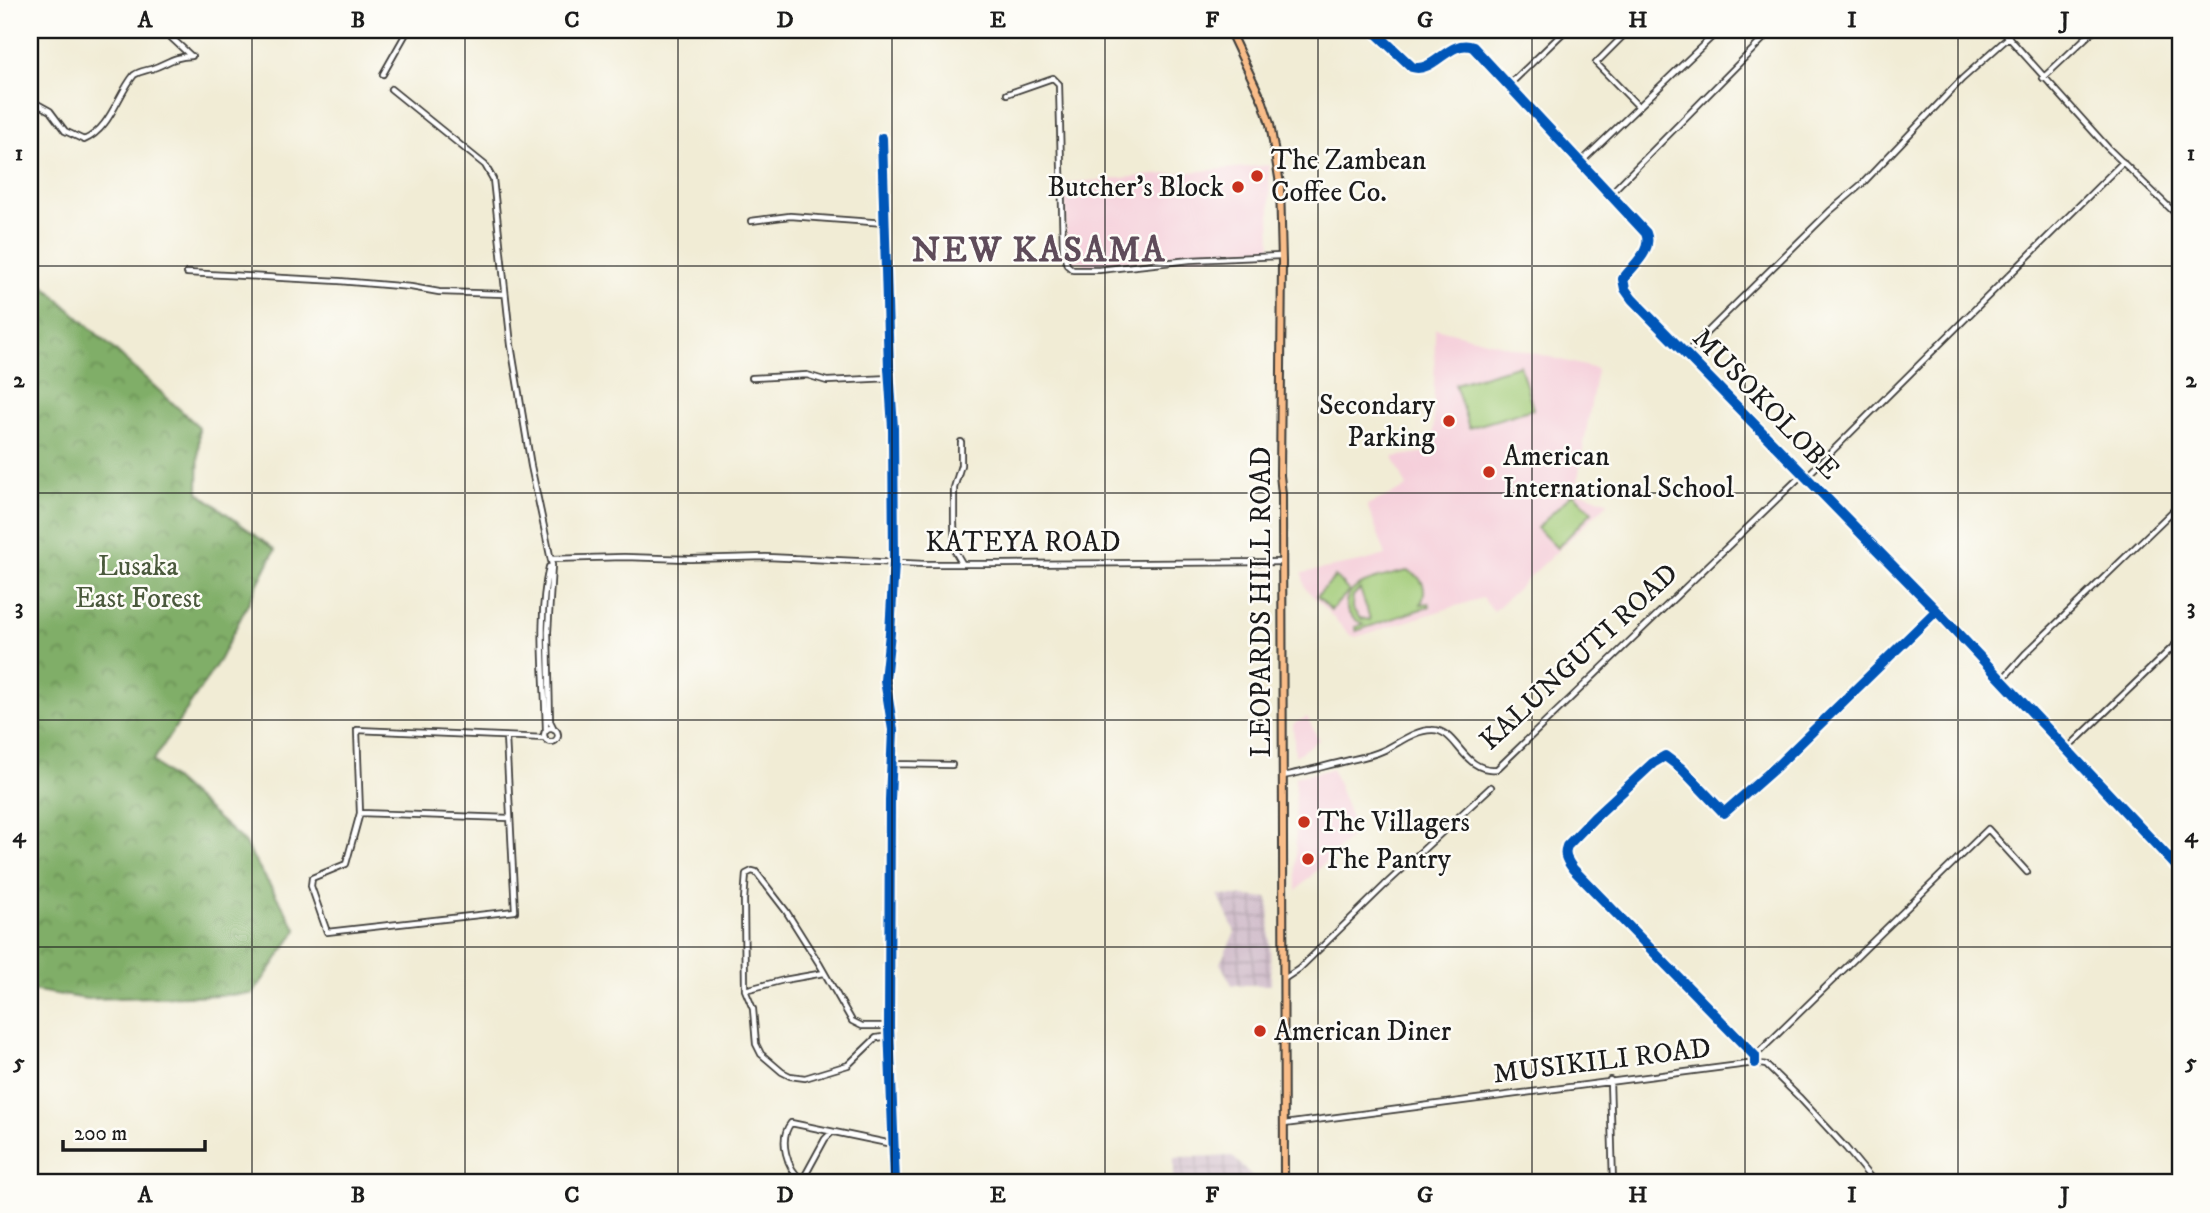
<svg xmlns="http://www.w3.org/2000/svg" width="2210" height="1213" font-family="'IM FELL DW Pica',serif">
<defs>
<pattern id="industrial-grid" width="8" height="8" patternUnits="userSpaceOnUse" patternTransform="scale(1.75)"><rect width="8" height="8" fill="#d1bdcb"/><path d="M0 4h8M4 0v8" fill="none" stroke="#b3a2ae"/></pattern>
<pattern id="forest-crowns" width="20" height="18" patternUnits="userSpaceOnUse" patternTransform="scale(1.75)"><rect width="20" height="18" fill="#80ae67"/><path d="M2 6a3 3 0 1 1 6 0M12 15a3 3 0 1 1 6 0" fill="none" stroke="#688d54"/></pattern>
</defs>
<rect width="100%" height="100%" fill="#fdfcf7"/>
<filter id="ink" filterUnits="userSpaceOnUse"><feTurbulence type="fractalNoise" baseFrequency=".0143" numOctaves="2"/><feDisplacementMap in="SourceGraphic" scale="14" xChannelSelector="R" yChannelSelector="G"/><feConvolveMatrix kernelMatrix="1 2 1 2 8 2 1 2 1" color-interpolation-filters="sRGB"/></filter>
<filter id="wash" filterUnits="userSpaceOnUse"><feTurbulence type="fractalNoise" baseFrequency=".00686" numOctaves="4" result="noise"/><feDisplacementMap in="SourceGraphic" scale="28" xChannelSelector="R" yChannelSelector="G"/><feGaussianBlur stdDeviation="1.57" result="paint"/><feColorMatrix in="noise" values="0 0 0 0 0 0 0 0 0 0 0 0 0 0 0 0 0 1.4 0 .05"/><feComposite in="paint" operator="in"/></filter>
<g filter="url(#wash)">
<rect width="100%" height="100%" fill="#f1ecd5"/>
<path fill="#f5cfda" d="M1269 165 1271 252 1085 266 1082 261 1071 262 1066 253 1065 183Z
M1435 328 1597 369 1576 490 1609 502 1494 611 1482 598 1356 637 1350 635 1305 588 1302 573 1360 562 1386 555 1367 505 1407 487 1393 457 1433 451Z
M1307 717 1319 740 1295 756 1293 724Z
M1332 769 1356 831 1296 891 1295 777Z"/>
<path fill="url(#industrial-grid)" d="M1218 895 1269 898 1271 985H1232L1220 963 1235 932Z
M1232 1156 1259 1183H1174V1157Z"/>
<path fill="#a0ca76" stroke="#5e7349" stroke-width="2" fill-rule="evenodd" d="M1520 365 1533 409 1469 428 1455 384Z
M1573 493 1592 512 1557 548 1537 528Z
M1407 571C1423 576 1428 589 1421 604L1429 603 1430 606 1356 631 1355 627 1363 624C1355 620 1346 615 1346 604 1346 581 1389 576 1407 571ZM1360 589 1370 619V620L1360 618 1352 608 1353 596Z
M1335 577 1349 591 1331 610 1317 596Z"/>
<path fill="url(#forest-crowns)" stroke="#4e6542" stroke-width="2" d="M30 273 199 427 198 492 275 550 220 659 153 761 243 841 297 930 253 994 87 999 30 990Z"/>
</g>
<g filter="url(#ink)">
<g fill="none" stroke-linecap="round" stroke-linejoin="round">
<defs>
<path id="minor" d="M163 30 191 56
M1373 30 1412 67C1434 74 1449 38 1473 47L1646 233C1653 251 1633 265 1623 279L1625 289 1632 299 1934 608 2180 870
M1629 30 1596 63 1638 106
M2002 30 2108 148 2180 218
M383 74 408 30
M2043 78 2094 30
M1508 86 1566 30
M391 89 485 165 493 179 511 345 531 466 552 565 548 632 550 721 554 729
M1007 94 1050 79 1053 78 1059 84 1063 250 1067 265 1073 270H1099L1190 260 1281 256
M30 100 50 111 65 131 84 140C110 129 117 96 134 75 140 71 144 71 151 69 169 63 171 57 192 56
M882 138 889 368 893 428 894 562 890 633 885 680 893 730 890 800 889 1026 895 1183
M1580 163 1719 30
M1610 194 1772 30
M751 221 790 216 885 223
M187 273 339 281 411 287 439 292 505 294
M1685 354 1830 211 1863 183 1962 79 2009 37
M752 378 807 375 827 381 890 378
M961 442V465L954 488V522L955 551 962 563
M1806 477 2123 162
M551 559 624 557 690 559 766 557 925 564H1004L1282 562
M2002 680 2026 653 2180 504
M544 735a7 7 0 1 1 14 0a7 7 0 1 1-14 0Z
M546 731C545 677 537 619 549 567
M506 737 515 911 327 932 311 886 312 878 346 864 360 813 357 730 545 738
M2067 749 2180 640
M893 764 952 765
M1283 776C1304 772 1325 766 1346 761 1358 758 1371 756 1382 751 1398 744 1414 730 1432 730 1458 729 1462 773 1497 769L1803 474
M360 813 510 818
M1284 979 1299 969 1385 885 1491 787
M745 990 784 980 824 973
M889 1026H862L852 1021 820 965 786 911 756 872 752 871 746 874 744 900 745 990 753 1009 756 1044 761 1054 782 1072 790 1076 805 1078 848 1065 876 1038 890 1036
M1755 1056 1988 829 2027 872
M1755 1063V1056L1573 869C1568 861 1563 856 1567 846L1594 818 1653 763 1665 756 1681 768 1724 813 1777 766 1936 611
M1610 1080 1613 1183
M1284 1124 1755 1063 1766 1065 1799 1097 1846 1148 1875 1183
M802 1180C787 1169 778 1139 791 1123L892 1144
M801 1183 825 1139 832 1132"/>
<path id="major" d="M1229 30 1263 102 1270 124 1280 184 1282 262 1280 475 1282 494 1284 1183"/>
</defs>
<use href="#minor" stroke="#3c3b38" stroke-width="8"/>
<use href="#major" stroke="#3c3b38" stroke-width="10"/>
<use href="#minor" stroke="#fff" stroke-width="4.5"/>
<use href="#major" stroke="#f9bd89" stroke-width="6"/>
<defs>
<path id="cycleway" d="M1373 30 1412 67C1434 74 1449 38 1473 47L1646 233C1653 251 1633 265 1623 279L1625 289 1632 299 1934 608 2180 870
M882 138 889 368 893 428 894 562 890 633 885 680 893 730 890 800 889 1026 895 1183
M1755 1063V1056L1573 869C1568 861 1563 856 1567 846L1594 818 1653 763 1665 756 1681 768 1724 813 1777 766 1936 611"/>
</defs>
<use href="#cycleway" stroke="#fdfcf7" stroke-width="15"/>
<use href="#cycleway" stroke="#0057b8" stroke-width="10"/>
</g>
</g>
<path fill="none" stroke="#1c1c1c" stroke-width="2" stroke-opacity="0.55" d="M252 30V1183M465 30V1183M678 30V1183M892 30V1183M1105 30V1183M1318 30V1183M1532 30V1183M1745 30V1183M1958 30V1183M30 266H2180M30 493H2180M30 720H2180M30 947H2180"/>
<g fill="#c8321e" stroke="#fdfcf7" stroke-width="2.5">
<circle cx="1257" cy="176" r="7"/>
<circle cx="1238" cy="187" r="7"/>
<circle cx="1449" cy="421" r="7"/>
<circle cx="1489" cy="472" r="7"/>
<circle cx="1304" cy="822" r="7"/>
<circle cx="1308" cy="859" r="7"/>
<circle cx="1260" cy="1031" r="7"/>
</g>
<g text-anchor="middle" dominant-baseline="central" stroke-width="5" stroke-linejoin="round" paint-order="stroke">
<g font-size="28" fill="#1c1c1c" stroke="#fdfcf7" text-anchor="start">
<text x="1271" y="160">The Zambean<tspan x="1271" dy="32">Coffee Co.</tspan></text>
<text x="1224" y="187" text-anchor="end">Butcher's Block</text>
<text x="1435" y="405" text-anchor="end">Secondary<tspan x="1435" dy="32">Parking</tspan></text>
<text x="1503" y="456">American<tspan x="1503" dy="32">International School</tspan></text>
<text x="1318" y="822">The Villagers</text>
<text x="1322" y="859">The Pantry</text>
<text x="1274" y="1031">American Diner</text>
</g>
<g font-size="28" fill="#1c1c1c" stroke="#fdfcf7">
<text transform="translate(1766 404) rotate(46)">MUSOKOLOBE</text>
<text x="1023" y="542">KATEYA ROAD</text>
<text transform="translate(1261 602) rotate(-90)">LEOPARDS HILL ROAD</text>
<text transform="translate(1579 657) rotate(-43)">KALUNGUTI ROAD</text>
<text transform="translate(1602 1061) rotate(-7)">MUSIKILI ROAD</text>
</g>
<g font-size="28" fill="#4a593c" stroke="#fdfcf7">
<text x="138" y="566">Lusaka<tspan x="138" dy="32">East Forest</tspan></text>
</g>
<g font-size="35" font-weight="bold" letter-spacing="2" fill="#5f4c5a" stroke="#fdfcf7">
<text x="1039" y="251">NEW KASAMA</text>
</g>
</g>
<rect width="2210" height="1213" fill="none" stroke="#fdfcf7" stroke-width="77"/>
<path d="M63 1140v10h142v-10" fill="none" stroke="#1c1c1c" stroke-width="3.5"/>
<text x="74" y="1140" font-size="21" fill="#1c1c1c" stroke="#fdfcf7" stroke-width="5" paint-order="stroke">200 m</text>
<rect x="38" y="38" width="2134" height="1136" fill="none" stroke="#1c1c1c" stroke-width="2.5"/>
<g font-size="23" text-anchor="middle" font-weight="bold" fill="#1c1c1c">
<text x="145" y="27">A</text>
<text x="358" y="27">B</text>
<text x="572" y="27">C</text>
<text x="785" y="27">D</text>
<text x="998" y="27">E</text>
<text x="1212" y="27">F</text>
<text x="1425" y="27">G</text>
<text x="1638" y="27">H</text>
<text x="1852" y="27">I</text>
<text x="2065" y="27">J</text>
<text x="19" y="160">1</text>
<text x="2191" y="160">1</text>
<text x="19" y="387">2</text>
<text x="2191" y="387">2</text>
<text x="19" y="614">3</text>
<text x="2191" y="614">3</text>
<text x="19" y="842">4</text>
<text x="2191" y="842">4</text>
<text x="19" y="1069">5</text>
<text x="2191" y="1069">5</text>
<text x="145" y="1202">A</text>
<text x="358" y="1202">B</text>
<text x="572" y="1202">C</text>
<text x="785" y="1202">D</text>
<text x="998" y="1202">E</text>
<text x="1212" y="1202">F</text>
<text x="1425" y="1202">G</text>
<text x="1638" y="1202">H</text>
<text x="1852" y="1202">I</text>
<text x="2065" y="1202">J</text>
</g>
</svg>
